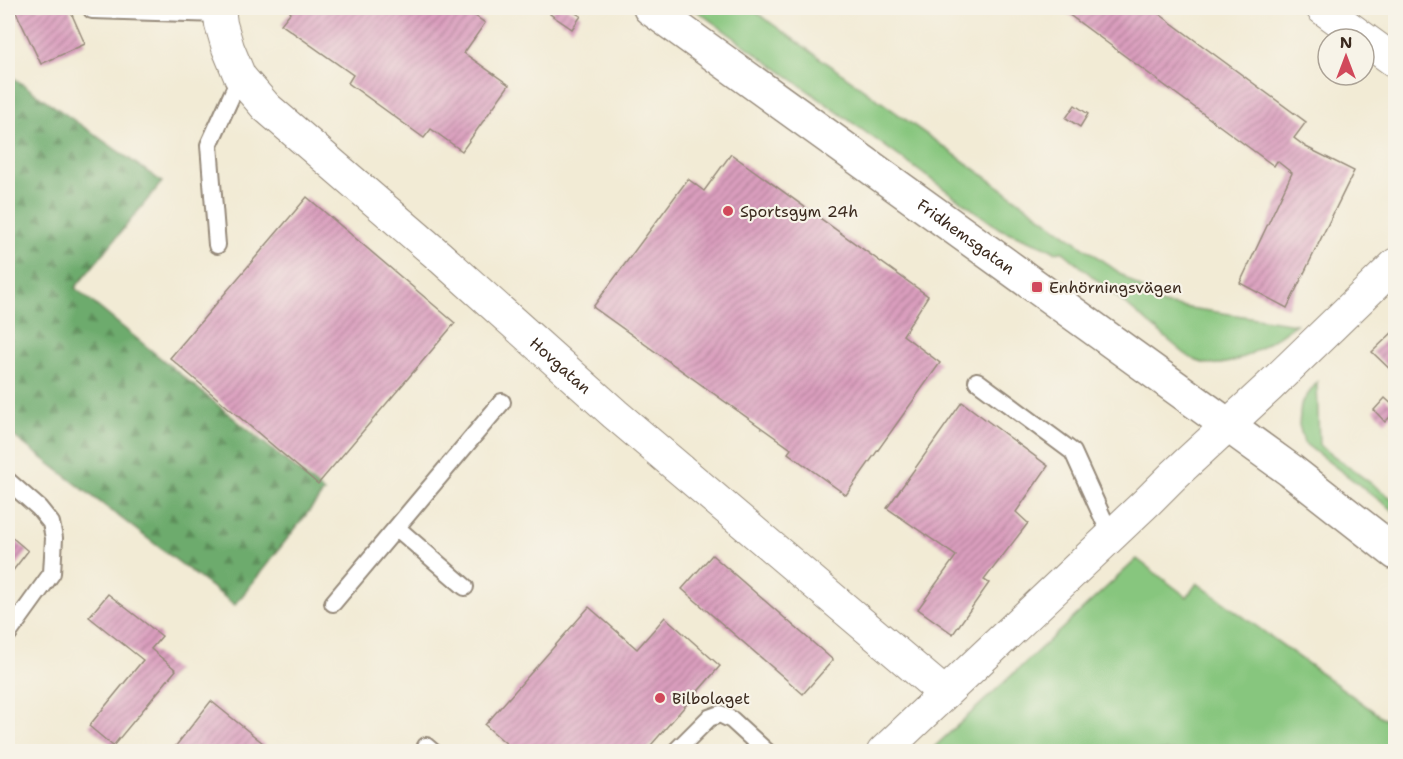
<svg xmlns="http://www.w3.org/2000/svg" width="1403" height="759" font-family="'Shantell Sans',sans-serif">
<defs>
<pattern id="forest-firs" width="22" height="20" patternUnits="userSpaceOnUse" patternTransform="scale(1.5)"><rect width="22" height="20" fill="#6dab6d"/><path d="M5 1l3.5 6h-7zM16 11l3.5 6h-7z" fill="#5b8b59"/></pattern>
<pattern id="building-hatch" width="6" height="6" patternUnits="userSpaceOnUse" patternTransform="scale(1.5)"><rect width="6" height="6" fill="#da9ebe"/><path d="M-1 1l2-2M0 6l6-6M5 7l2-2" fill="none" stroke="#b2819a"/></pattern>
</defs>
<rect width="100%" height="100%" fill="#f7f3e8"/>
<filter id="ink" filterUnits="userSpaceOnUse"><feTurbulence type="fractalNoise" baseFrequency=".0167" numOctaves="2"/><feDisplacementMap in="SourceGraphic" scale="12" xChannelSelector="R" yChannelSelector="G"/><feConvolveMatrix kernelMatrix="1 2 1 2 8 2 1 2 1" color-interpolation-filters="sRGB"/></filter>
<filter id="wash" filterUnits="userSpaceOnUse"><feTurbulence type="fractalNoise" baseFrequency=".008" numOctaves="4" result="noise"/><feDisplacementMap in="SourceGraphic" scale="24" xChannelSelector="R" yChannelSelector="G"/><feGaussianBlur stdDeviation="1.35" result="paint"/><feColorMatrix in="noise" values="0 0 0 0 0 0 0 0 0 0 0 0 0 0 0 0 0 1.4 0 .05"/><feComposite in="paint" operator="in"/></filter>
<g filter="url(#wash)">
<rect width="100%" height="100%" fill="#f2ebd5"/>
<path fill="#87c67e" stroke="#61784e" stroke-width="1.5" d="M693 8H750L1163 304 1296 324C1268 342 1232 375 1197 361 1192 359 1188 356 1184 353L1062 251 1055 252 1046 247 1000 229Z
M1317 382 1319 445 1395 501V512L1304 443 1299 425 1301 404Z
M1137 559 1187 597 1197 583 1395 727V751H930Z"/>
<path fill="url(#forest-firs)" stroke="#546a46" stroke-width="1.5" d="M11 76 162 182 75 288 324 492 235 605 8 432V81Z"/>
<g id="blocks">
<path fill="url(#building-hatch)" d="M14 8H69L85 44 41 64Z
M294 8H464L485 23 464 53 509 85 462 151 431 129 424 138 348 83 353 75 281 24Z
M555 8H567L581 16 572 29 550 14Z
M1060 8H1151L1306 122 1294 138 1306 147 1354 171 1287 308 1240 283 1292 173 1277 161 1274 166Z
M1075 105 1088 114 1080 127 1066 118Z
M731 154 928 296 903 335 940 363 846 495 788 453 791 449 593 307 688 179 704 191Z
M307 197 455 323 318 484 170 358Z
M1396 329V375L1372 352Z
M1385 398 1396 408V411L1385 422 1374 410Z
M962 402 1048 466 1016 512 1028 523 984 580 989 583 953 634 918 609 956 556 887 508Z
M8 534 28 551 8 577Z
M712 555 833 660 803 694 682 589Z
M108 594 162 636 151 649 176 670 113 746 89 726 143 660 89 617Z
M589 607 637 649 665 617 720 666 645 752H516L485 725Z
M211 701 274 752H171Z"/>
</g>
</g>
<g filter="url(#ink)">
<use href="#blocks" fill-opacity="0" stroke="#968a7a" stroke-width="1.5"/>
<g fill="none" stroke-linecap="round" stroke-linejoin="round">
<defs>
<path id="service" d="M92 10 220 14
M217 245 209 145 240 77
M977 381 1073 452 1111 536
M8 481 39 508 51 523 54 538 52 573 8 634
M397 528 465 587
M333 603 502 402
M426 746 433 752
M675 752 709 718 720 714 732 720 767 752"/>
<g id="minor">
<path id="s1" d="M219 8 221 24 228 48 240 77 266 107 439 256 615 414 944 693"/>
<path d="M1322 8 1396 62"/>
<path d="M883 752 1147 502 1174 475 1269 387 1396 264"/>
</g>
<g id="tertiary">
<path id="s2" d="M650 8 1290 470 1396 553"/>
</g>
</defs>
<use href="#service" stroke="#968a7a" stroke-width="20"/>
<use href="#minor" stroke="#968a7a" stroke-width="34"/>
<use href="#tertiary" stroke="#968a7a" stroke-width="36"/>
<use href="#service" stroke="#fff" stroke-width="16"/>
<use href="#minor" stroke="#fff" stroke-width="32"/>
<use href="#tertiary" stroke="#fff" stroke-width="33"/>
</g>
</g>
<g fill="#d1495b" stroke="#f7f3e8" stroke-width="2">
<circle cx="728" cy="211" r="6"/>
<rect x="1031" y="281" width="12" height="12" rx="3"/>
<circle cx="660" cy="698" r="6"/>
</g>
<g text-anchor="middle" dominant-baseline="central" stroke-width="4.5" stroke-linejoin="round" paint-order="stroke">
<g font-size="16" fill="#3b2a1e" stroke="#f7f3e8" text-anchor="start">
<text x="740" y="211">Sportsgym 24h</text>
<text x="1049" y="287">Enhörningsvägen</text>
<text x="672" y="698">Bilbolaget</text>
</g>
<g font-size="16" fill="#3b2a1e" stroke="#f7f3e8">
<text stroke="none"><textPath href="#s2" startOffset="390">Fridhemsgatan</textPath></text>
<text stroke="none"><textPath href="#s1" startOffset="504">Hovgatan</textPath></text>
</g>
</g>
<rect width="1403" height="759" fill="none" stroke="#f7f3e8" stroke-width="30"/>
<g transform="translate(1346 57)"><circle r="28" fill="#f7f3e8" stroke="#aca397" stroke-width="1.5"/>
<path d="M0-4.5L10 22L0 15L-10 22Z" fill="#d1495b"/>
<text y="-9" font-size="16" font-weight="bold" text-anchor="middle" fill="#3b2a1e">N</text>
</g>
</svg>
